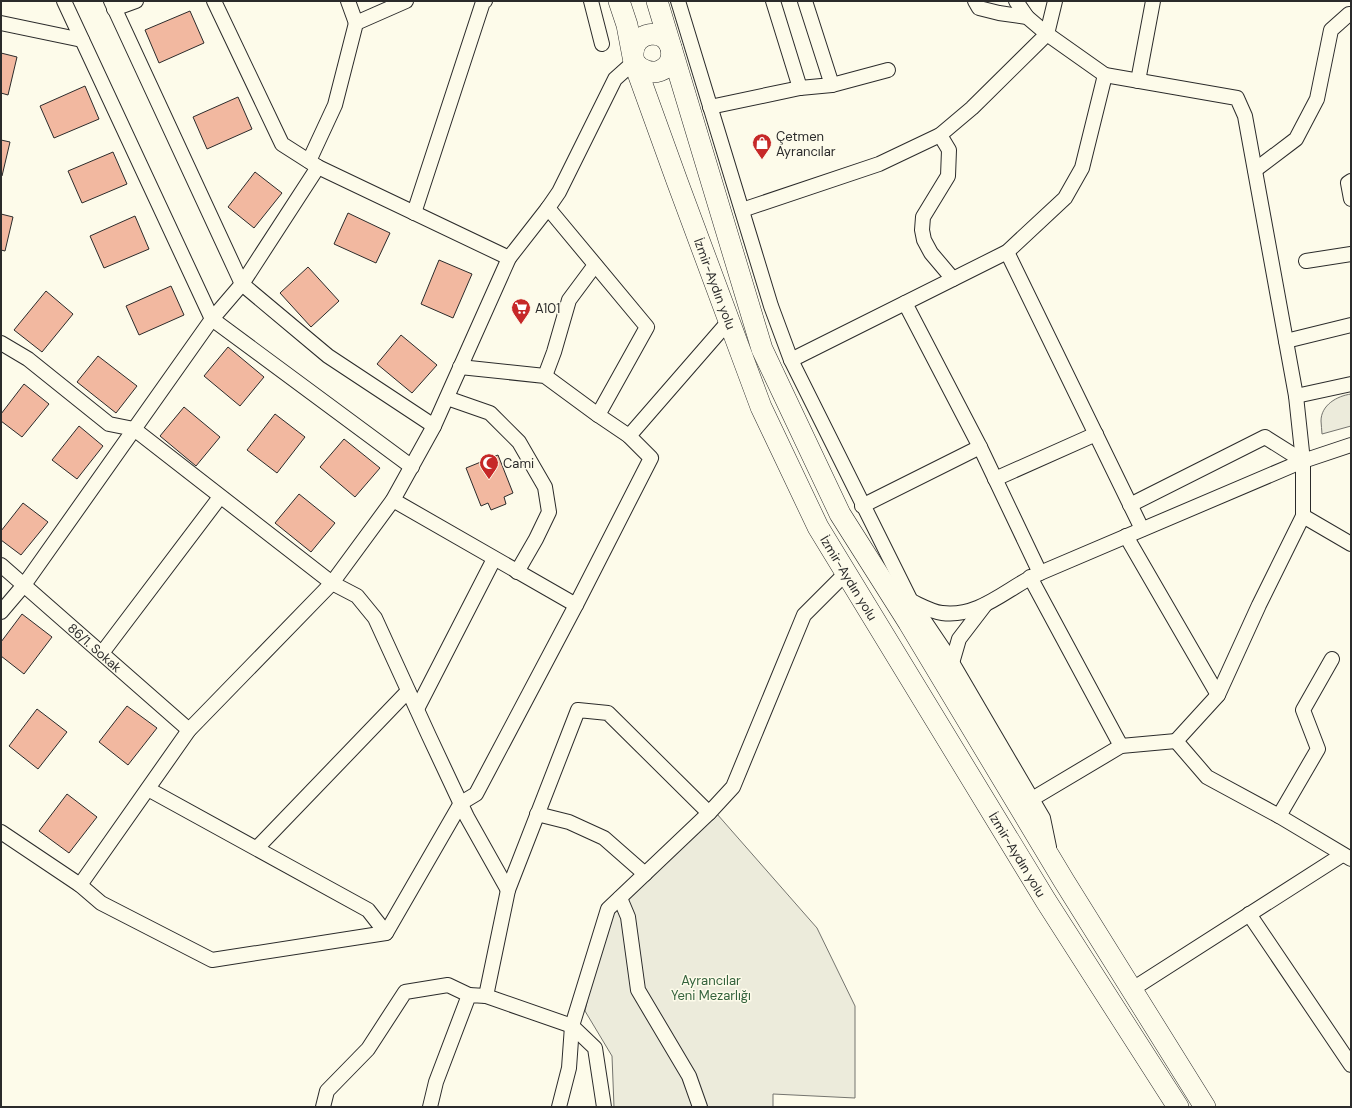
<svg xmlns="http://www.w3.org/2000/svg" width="1352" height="1108" font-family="'DM Sans',sans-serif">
<rect width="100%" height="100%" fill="#fdfbea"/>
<path fill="#ecebdb" stroke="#74746e" d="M1351 394V426L1322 434C1322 430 1321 425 1321 421 1321 405 1337 396 1351 394Z
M717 814 817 928 855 1006V1098L773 1094V1107H614L612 1056 585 1011 601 937 609 919 644 878Z"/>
<path fill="#f2b8a0" stroke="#2b2b2b" d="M190 11 204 43 159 63 145 30Z
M1 53 17 57 8 95 1 93Z
M85 86 99 119 54 138 40 106Z
M238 97 252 129 207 149 193 117Z
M1 140 10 142 2 176H1Z
M113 152 127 184 82 203 68 171Z
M255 172 282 193 254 228 228 207Z
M348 213 390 233 376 263 334 244Z
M1 214 13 217 5 251 1 250Z
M135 216 149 249 104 268 90 236Z
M439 260 472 274 453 318 421 304Z
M308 267 339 301 311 327 280 293Z
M171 286 184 315 139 335 126 306Z
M46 291 73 314 42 352 14 330Z
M401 335 437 365 412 393 377 364Z
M228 347 264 377 240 406 204 376Z
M98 356 137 386 116 413 77 382Z
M24 384 49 404 22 437 1 421V414Z
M184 407 220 437 196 466 160 436Z
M275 414 305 437 277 473 247 450Z
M79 426 103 446 77 479 52 460Z
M344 439 380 468 355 497 320 467Z
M498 455 513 493 504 497 506 504 491 510 488 503 481 506 466 468Z
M299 494 335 523 311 552 275 523Z
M23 503 48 522 21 555 1 540V531Z
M22 614 52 637 24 674 1 656V642Z
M127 706 157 728 128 765 99 742Z
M37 709 67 732 38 769 9 746Z
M67 794 97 817 69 853 39 831Z"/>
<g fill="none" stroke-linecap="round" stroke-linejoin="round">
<defs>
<g id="minor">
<path d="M64 1 212 319 412 467"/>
<path d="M111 1 242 284 328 356 434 426"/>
<path d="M214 1 282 144 318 167 509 258"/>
<path d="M348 1 356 23"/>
<path d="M591 1 602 44"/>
<path d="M678 1 771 306 791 360 911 601 950 659 1043 818 1049 847"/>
<path d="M773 1 800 88"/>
<path d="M1016 1 1027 17"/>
<path d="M114 9 136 1"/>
<path d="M1 23 82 40"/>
<path d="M1105 75 1237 98 1245 116 1296 396 1303 461V516L1259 605 1218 695 1176 741 1207 777 1279 816 1351 859"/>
<path d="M1138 81 1153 1"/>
<path d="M832 85 888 70"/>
<path d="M710 107 800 88 832 85 805 1"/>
<path d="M940 135 949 150 948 176 923 217 922 230 924 240 931 253 953 279"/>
<path d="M309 161 335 105 356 23 406 1"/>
<path d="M1255 170 1296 139 1317 99 1331 30 1349 14H1351"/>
<path d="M1351 181 1348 183 1351 199"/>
<path d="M548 208 647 327 598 415 629 436 729 321"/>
<path d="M742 210 879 164 940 135 972 108 1047 34 1055 1"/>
<path d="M414 213 483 2 485 1"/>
<path d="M1007 252 1142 529"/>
<path d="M1306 261 1351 254"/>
<path d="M905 303 980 447 1040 573"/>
<path d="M1286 341 1351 325"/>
<path d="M1 343 28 359 109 424 134 429 332 583 357 596 375 618 429 736 467 817 508 890"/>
<path d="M791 360 1007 252 1065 198 1082 168 1105 75 1047 34 1027 17 999 13 979 8 975 1"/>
<path d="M460 367 545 376 598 415"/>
<path d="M545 376 554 352 569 300 595 265"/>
<path d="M1296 396 1351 384"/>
<path d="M447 398 490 413 519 442 545 487 549 512 536 539 517 572"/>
<path d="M995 479 1096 434"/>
<path d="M393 500 576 605 651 458 629 436"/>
<path d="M1130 505 1265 437 1303 461"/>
<path d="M862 506 980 447"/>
<path d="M1303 516 1351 544"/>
<path d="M1126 536 1218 695"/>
<path id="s1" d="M1 565 189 730"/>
<path d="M1030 577 1121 746"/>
<path d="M911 601C920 605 932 612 942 613 980 618 1008 587 1040 573L1303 461 1351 445"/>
<path d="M1 612 24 585 212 319 242 284 318 167"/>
<path d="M102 653 220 497"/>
<path d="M952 663 959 639 985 605"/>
<path d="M417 709 494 559"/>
<path d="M148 789 368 910 386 933"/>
<path d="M1032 799 1121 746 1176 741"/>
<path d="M537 814 569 822 604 838 645 874"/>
<path d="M1279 816 1318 749 1303 710 1332 659"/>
<path d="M1 832 80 885 101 903 212 960 386 933 461 803 476 794 576 605"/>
<path d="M257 848 408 691"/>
<path d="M80 885 189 730 332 583 393 500 434 426 509 258 548 208 559 192 615 79 634 62"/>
<path d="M620 898 628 917 638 990 689 1076 700 1107"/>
<path d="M1249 914 1351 1065"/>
<path d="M1131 990 1342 855"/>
<path d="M486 996 508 890 578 710 608 713 709 813"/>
<path d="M323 1107 327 1091 368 1049 405 992 448 985 469 995"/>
<path d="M430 1107 436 1082 469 995 486 996 572 1026 595 1048 604 1107"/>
<path d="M559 1107 569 1068 572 1026 608 909 709 813 733 787 804 615 846 573"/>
</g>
<g id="highway">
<path id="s2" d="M619 1 627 25 634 62 677 181 761 407 818 527 1046 901 1178 1107"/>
<path d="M657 1 762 349 840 514 909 623 1064 881 1205 1107"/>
<path d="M633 54C633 32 665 26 671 48 676 71 649 81 634 62"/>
</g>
</defs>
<use href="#minor" stroke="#2b2b2b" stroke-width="16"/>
<use href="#highway" stroke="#2b2b2b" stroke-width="22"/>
<use href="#minor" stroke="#fdfbea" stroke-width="14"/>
<use href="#highway" stroke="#fdfbea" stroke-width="21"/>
</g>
<defs>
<symbol id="shop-pin" viewBox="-11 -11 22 30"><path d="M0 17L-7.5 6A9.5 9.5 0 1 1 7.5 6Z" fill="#c62828" stroke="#fdfbea"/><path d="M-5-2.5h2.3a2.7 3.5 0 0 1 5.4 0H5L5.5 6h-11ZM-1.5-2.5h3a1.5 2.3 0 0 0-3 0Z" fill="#fff"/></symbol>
<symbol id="supermarket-pin" viewBox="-11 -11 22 30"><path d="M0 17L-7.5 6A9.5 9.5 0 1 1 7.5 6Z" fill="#c62828" stroke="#fdfbea"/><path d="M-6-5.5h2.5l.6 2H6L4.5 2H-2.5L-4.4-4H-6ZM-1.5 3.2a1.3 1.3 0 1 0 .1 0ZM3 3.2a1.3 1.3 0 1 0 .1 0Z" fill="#fff"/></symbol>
<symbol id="mosque-pin" viewBox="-11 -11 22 30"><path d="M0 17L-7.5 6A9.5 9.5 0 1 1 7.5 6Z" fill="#c62828" stroke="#fdfbea"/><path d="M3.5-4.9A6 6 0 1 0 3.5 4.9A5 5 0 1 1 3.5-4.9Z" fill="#fff"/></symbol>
</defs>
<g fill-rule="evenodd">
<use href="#shop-pin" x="751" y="132" width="22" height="30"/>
<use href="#supermarket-pin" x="510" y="297" width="22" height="30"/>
<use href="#mosque-pin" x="478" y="452" width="22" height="30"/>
</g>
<g text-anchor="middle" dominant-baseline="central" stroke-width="3" stroke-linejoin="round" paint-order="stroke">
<g font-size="13" fill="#2b2b2b" stroke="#fdfbea" text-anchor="start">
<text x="776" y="136">Çetmen<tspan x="776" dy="15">Ayrancılar</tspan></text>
<text x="535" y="308">A101</text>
<text x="503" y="463">Cami</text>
</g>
<g font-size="13" fill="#2b2b2b" stroke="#fdfbea">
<text stroke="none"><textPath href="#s2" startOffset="299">İzmir-Aydın yolu</textPath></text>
<text stroke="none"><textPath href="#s2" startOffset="623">İzmir-Aydın yolu</textPath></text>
<text stroke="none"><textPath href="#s1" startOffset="125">86/1. Sokak</textPath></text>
<text stroke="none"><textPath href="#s2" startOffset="947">İzmir-Aydın yolu</textPath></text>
</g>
<g font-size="13" fill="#34623c" stroke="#fdfbea">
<text x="711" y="980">Ayrancılar<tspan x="711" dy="15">Yeni Mezarlığı</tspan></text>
</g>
</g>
<rect width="1352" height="1108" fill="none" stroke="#2b2b2b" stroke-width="4"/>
</svg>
